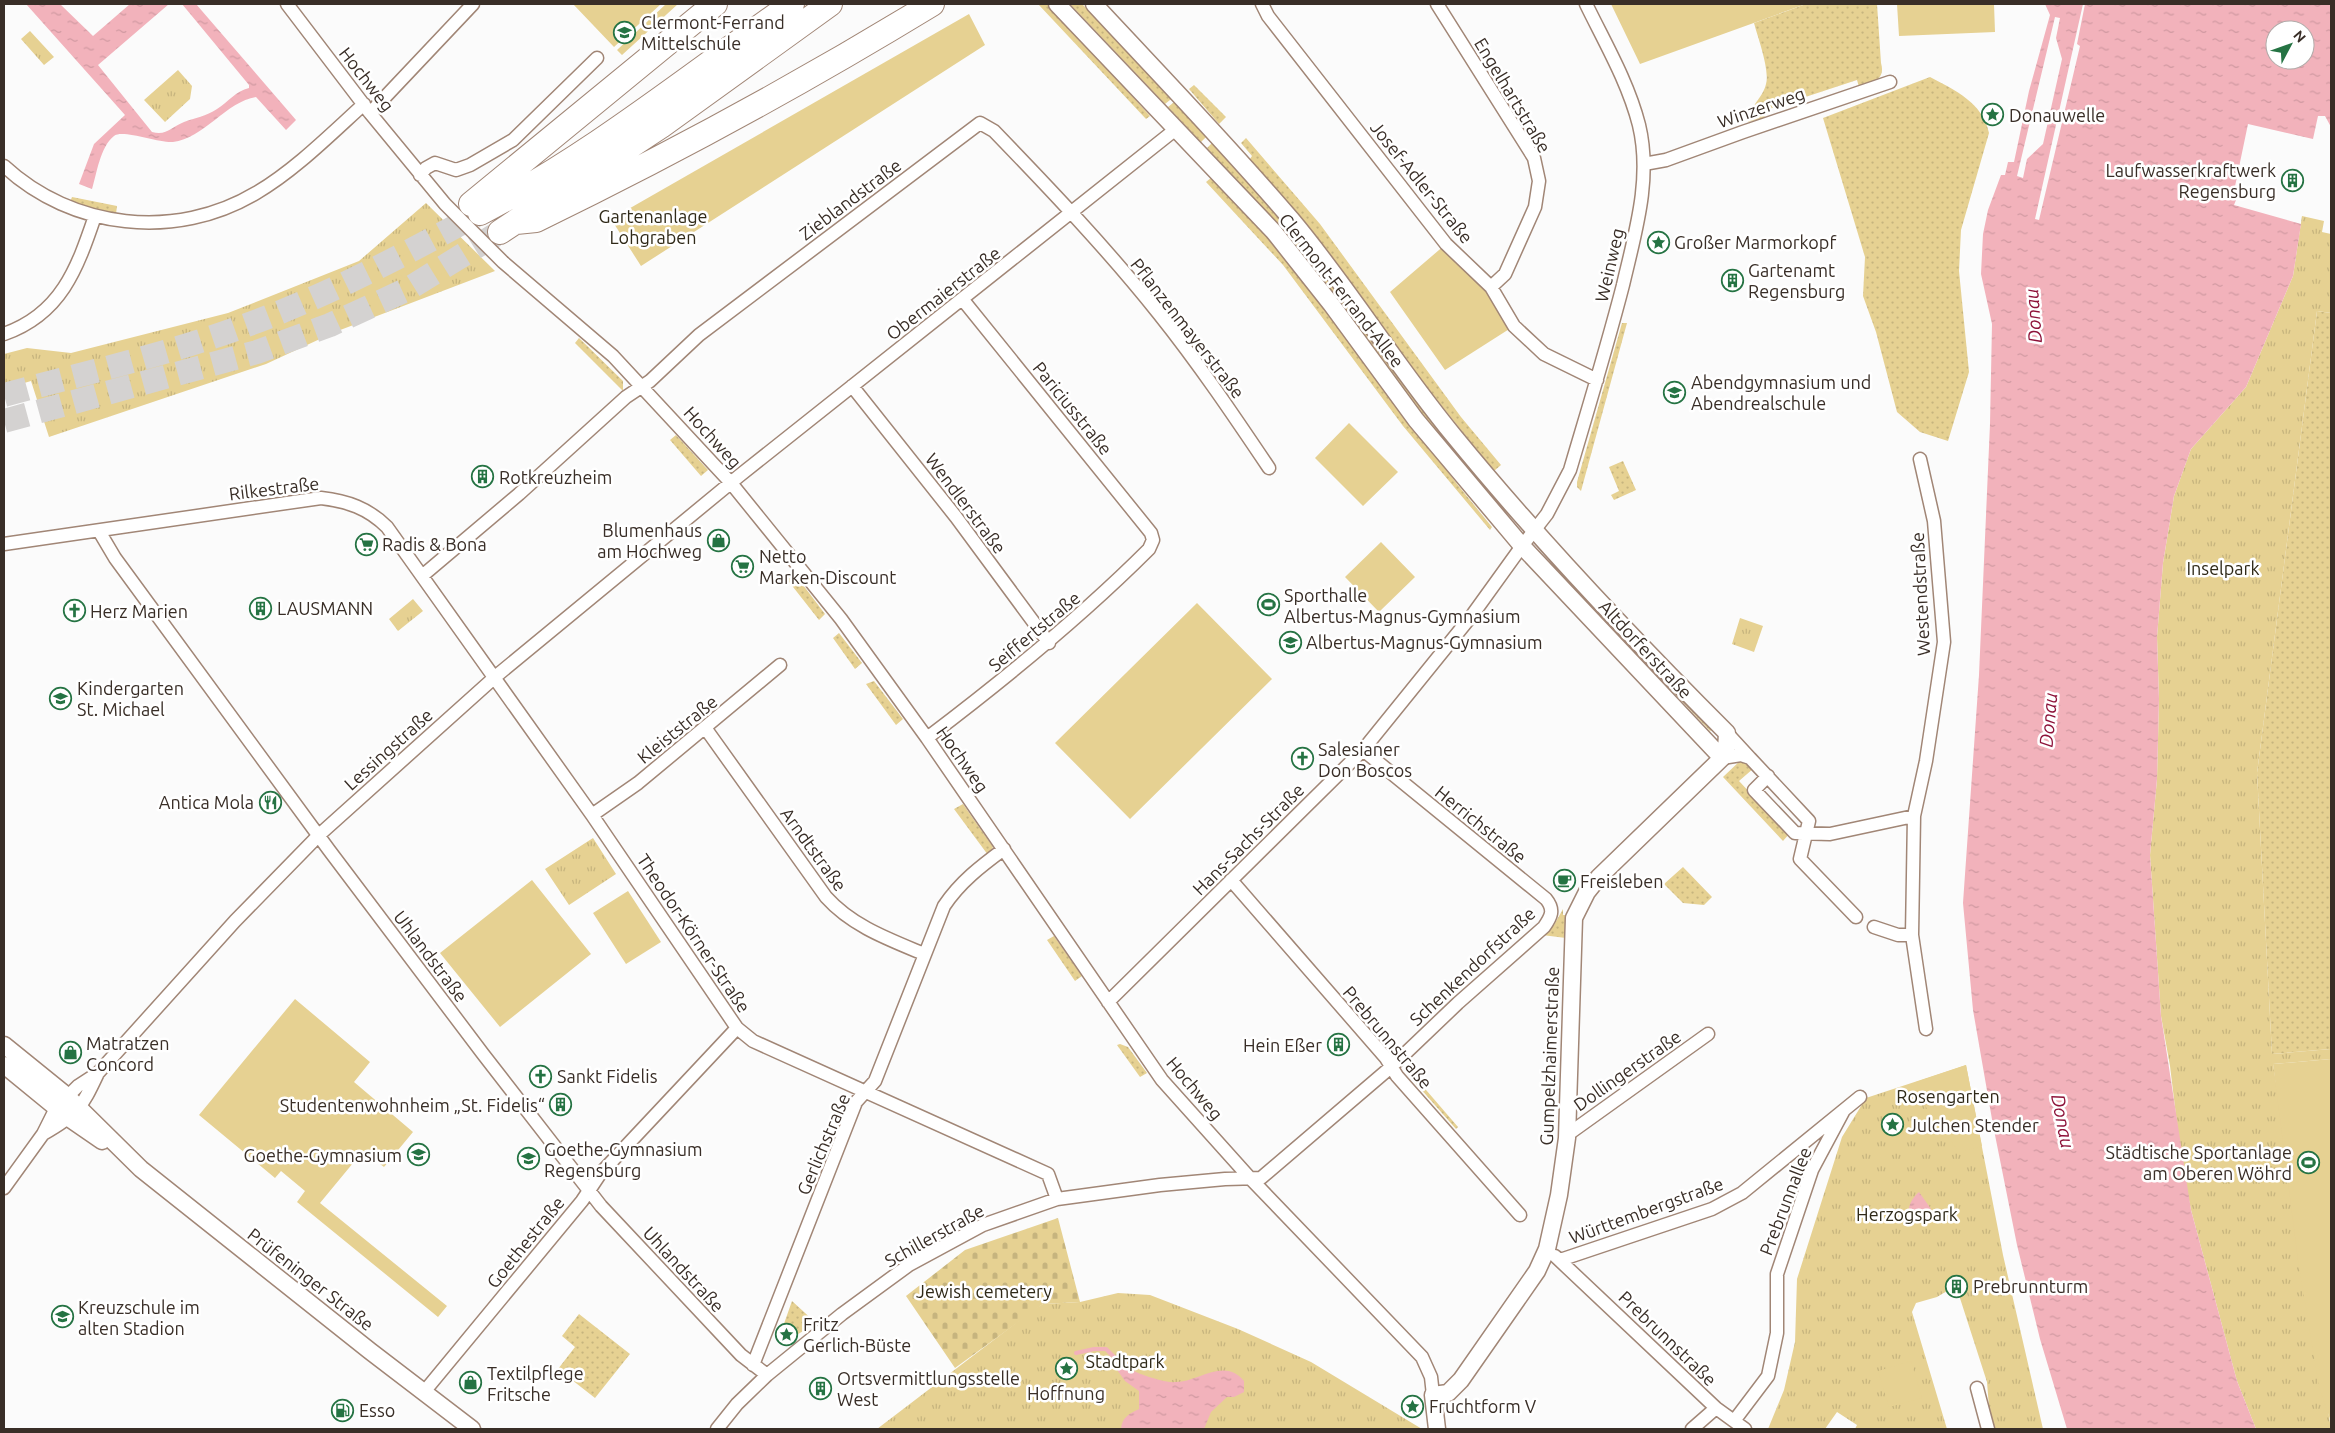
<svg xmlns="http://www.w3.org/2000/svg" width="2335" height="1433" font-family="Ubuntu,sans-serif">
<defs>
<pattern id="grass-dots" width="8" height="8" patternUnits="userSpaceOnUse" patternTransform="scale(1.25)"><rect width="8" height="8" fill="#e6d192"/><path d="M2 2h.1M6 6h.1" fill="none" stroke="#c6b47e" stroke-width="1.8" stroke-linecap="round"/></pattern>
<pattern id="cemetery-stones" width="16" height="16" patternUnits="userSpaceOnUse" patternTransform="scale(1.25)"><rect width="16" height="16" fill="#e6d192"/><path d="M2 7V4a2 2 0 0 1 4 0v3zM10 15v-3a2 2 0 0 1 4 0v3z" fill="#c6b47e"/></pattern>
<pattern id="park-tufts" width="24" height="20" patternUnits="userSpaceOnUse" patternTransform="scale(1.25)"><rect width="24" height="20" fill="#e6d192"/><path d="M3 7l-1-3M5 7V3M7 7l1-3M15 17l-1-3M17 17v-4M19 17l1-3" fill="none" stroke="#c6b47e"/></pattern>
<pattern id="water-ripples" width="26" height="14" patternUnits="userSpaceOnUse" patternTransform="scale(1.25)"><rect width="26" height="14" fill="#f2b2bb"/><path d="M2 4q2-2 4 0t4 0M15 11q2-2 4 0t4 0" fill="none" stroke="#d099a1"/></pattern>
</defs>
<rect width="100%" height="100%" fill="#fbfbfb"/>
<path fill="url(#grass-dots)" d="M1038 4H1049L1150 116 1146 119Z
M1070 4H1082L1175 96 1165 104Z
M1806 4H1877L1881 63C1886 80 1872 82 1859 87L1857 80 1763 111 1765 118 1748 122C1751 103 1763 98 1766 84 1770 70 1758 38 1754 23Z
M1930 77C1955 90 1983 103 1989 133L1961 230 1959 271 1969 372 1948 441 1920 432 1897 412 1876 332 1863 296 1865 257 1823 118Z
M1194 85 1226 117 1219 124 1189 89Z
M1178 99 1210 133 1201 142 1168 107Z
M1246 138 1320 224 1461 417 1501 465 1494 471 1412 369 1308 226 1250 159 1252 156 1241 143Z
M1216 139 1273 204 1482 479 1430 424 1308 259 1207 148Z
M1212 177 1283 250 1457 484 1492 527 1490 530 1403 426 1283 265 1206 182Z
M72 197 117 206 116 214 70 202Z
M2317 311 2331 313V1049L2272 1054 2257 773Z
M1622 323H1627L1581 491 1577 487V482Z
M579 338 623 381V391L575 343Z
M676 435 708 470 701 476 670 440Z
M1623 461 1636 490 1614 500 1611 495 1619 491 1609 467Z
M1552 563 1714 728 1710 731 1551 564Z
M794 573 825 614 819 620 786 578Z
M839 633 862 663 855 669 833 638Z
M874 681 903 719 896 725 866 684Z
M1742 759 1754 768 1739 781 1789 834 1783 841 1723 777Z
M963 804 993 847 988 855 954 809Z
M1683 867 1712 897 1704 905 1683 903 1664 884Z
M1563 909V915H1566V938L1542 935 1554 925Z
M1054 936 1082 976 1075 981 1047 940Z
M1120 1044 1128 1047 1147 1073 1140 1077 1117 1045Z
M1408 1069 1458 1127 1456 1129 1405 1071Z
M792 1301 816 1323 787 1341 780 1335Z
M579 1314 630 1354 595 1398 558 1369 575 1347 562 1336Z"/>
<path fill="url(#cemetery-stones)" d="M1058 1218 1080 1302 1043 1304 955 1368 906 1296 965 1250Z"/>
<path fill="url(#park-tufts)" d="M30 31 54 57 44 65 21 39Z
M178 70 192 86 190 99 165 122 144 100Z
M426 203 495 271 335 332 266 364 49 437 31 381 4 389V354L27 348 71 353 228 313 359 261Z
M2302 216 2324 221 2322 232 2331 234V313L2317 311 2257 773 2272 1054 2331 1049V1059L2273 1064 2331 1429H2256L2237 1381 2191 1210 2182 1165 2170 1066 2161 1016 2150 855 2157 779 2159 699 2157 637 2163 563 2174 496 2191 449 2246 387 2293 276Z
M413 599 423 611 398 631 389 619Z
M1740 618 1763 626 1754 652 1732 644Z
M593 838 616 874 569 905 545 869Z
M1966 1065 2003 1255 2043 1429H1995L1989 1407 1987 1382 1958 1292 1953 1294 1952 1288 1937 1297 1916 1303 1912 1312 1947 1429H1855L1857 1425 1837 1412 1825 1429H1768L1784 1390 1795 1342 1797 1279 1842 1137 1866 1098Z
M1118 1293 1150 1295 1238 1329 1311 1362 1422 1429H877L1033 1310 1043 1304 1080 1302Z"/>
<path fill="#e6d192" d="M573 4H661L614 47Z
M666 4H678L622 55 617 50Z
M1611 4H1806L1640 64Z
M1897 4H1994L1995 32 1899 36Z
M969 14 985 45 641 266 611 219Z
M1446 244 1491 287 1514 326 1445 370 1390 292Z
M422 246 450 252 457 256 456 267C423 283 424 285 388 271V264Z
M1349 423 1398 472 1363 506 1315 458Z
M1381 542 1415 577 1379 612 1345 577Z
M1197 603 1272 679 1130 819 1055 743Z
M532 880 591 954 500 1027 440 953Z
M628 891 661 942 626 964 593 913Z
M295 999 370 1062 354 1082 413 1132 384 1167 363 1151 320 1203 447 1306 438 1317 297 1202 305 1191 281 1171 275 1178 199 1115Z
M2331 1059V1422L2319 1387 2298 1260 2273 1064Z
M1966 1065 1982 1146 1962 1151 1956 1148 1926 1107 1916 1082Z
M1911 1361 1922 1398 1889 1407 1878 1371Z"/>
<path fill="url(#water-ripples)" fill-rule="evenodd" d="M26 4H60L93 36 130 4H169L98 65 152 132C167 136 171 127 184 122 195 118 206 116 217 109 228 102 236 91 249 88V85L182 4H196L296 120 286 130 256 97C227 101 203 139 173 142 158 143 122 129 114 136 100 147 97 173 92 189L79 184 94 144 125 115Z
M2045 4H2083L2035 219 2039 220 2080 46 2077 44 2085 4H2331V127L2325 116H2318L2313 139 2248 124 2233 196 2236 200 2234 205 2301 224 2293 276 2246 387 2191 449 2174 496 2163 563 2157 637 2159 699 2157 779 2150 855 2161 1016 2191 1210 2237 1381 2256 1429H2067L2040 1339 2017 1245 1993 1125 1973 1010 1963 903 1979 675 1990 424 1992 324 1981 274 1983 234 1988 210 2001 175H2005L2008 162H2014L2029 91 2050 15ZM2055 17 2060 18 2056 38 2062 59 2043 144 2027 159 2023 178 2017 176ZM2275 30H2305V60H2275Z
M1919 1192 1931 1209C1929 1219 1923 1223 1912 1222 1905 1211 1910 1200 1919 1192Z
M1125 1360C1133 1372 1135 1372 1149 1377 1157 1379 1167 1383 1176 1382 1199 1382 1224 1357 1244 1381V1392L1234 1397H1227L1211 1412 1204 1429H1121C1122 1417 1129 1414 1139 1409V1391L1125 1381 1115 1367Z"/>
<g fill="none" stroke-linecap="round" stroke-linejoin="round">
<path stroke="#f2b2bb" stroke-width="4" d="M1076 1353 1094 1349H1106L1120 1363"/>
<path stroke="#d4d2d1" stroke-width="24" stroke-dasharray="24 12" stroke-linecap="butt" d="M4 395C84 373 166 355 244 326 327 296 404 255 480 213
M4 421 257 352 330 325 408 289 500 232"/>
<defs>
<path id="minor" d="M287 4 370 113 445 204 503 262 613 356 731 483 841 619 927 738 1162 1080 1249 1177 1422 1357 1431 1377 1433 1395
M1262 4 1268 16 1446 244 1491 287 1514 326 1544 354 1597 380
M1437 4 1534 158 1539 181 1535 207 1505 274 1491 287
M370 113 473 4
M1644 164 1666 160 1743 132 1890 82
M4 166C72 229 176 241 256 193 294 171 331 134 364 104
M420 175 426 168 435 163 456 170 470 165 513 140 597 58
M4 334C61 314 77 269 95 216
M852 386 956 517 1049 643
M1920 459 1934 521 1944 642 1926 761 1914 816 1912 935 1926 1029
M99 531 115 558 329 850 483 1054 601 1206 741 1355 767 1375
M4 544 321 498C347 501 368 508 387 527L592 815 737 1028 753 1041 1048 1174 1057 1199
M422 576 519 494 626 397 650 381 699 335 980 123 994 131C1051 190 1108 250 1159 314 1199 364 1234 416 1269 468
M706 729 826 897C852 926 888 939 924 954
M1727 733 1750 758
M927 738C1005 679 1080 618 1149 549L1153 540 1151 533 963 300
M1722 758 1741 755 1750 758 1809 821 1800 859 1856 917
M1768 776 1754 790 1795 833 1830 834 1914 816
M592 815 638 783 780 665
M1231 880 1386 1058 1397 1076 1520 1215
M1874 927 1898 935H1912
M1108 1002 1363 750 1473 614 1522 546 1547 514 1570 470C1588 409 1607 347 1623 285 1635 233 1652 179 1639 125 1628 82 1605 43 1586 4
M43 1134C78 1114 81 1109 98 1073
M1567 1135 1708 1034
M4 1188 43 1134 56 1108 78 1086 98 1073 235 921 319 835 495 677 739 476 1176 129
M1555 1256 1716 1408 1745 1429
M1560 1260 1712 1209 1742 1193 1860 1097
M753 1365 856 1102 875 1081 944 906C960 882 981 866 1004 849
M1977 1388 1988 1429
M424 1392 582 1201 600 1174 737 1028
M1734 1421 1768 1376 1777 1333V1274L1812 1170 1843 1112
M717 1429 737 1404 767 1375 842 1314 909 1265 983 1225 1057 1199 1160 1185 1225 1179 1261 1178 1391 1067 1458 1003 1544 927C1551 917 1555 910 1546 899L1363 750
M1692 1429 1716 1408"/>
<path id="tertiary" d="M1057 4 1274 232 1331 304 1416 420 1522 546 1722 758
M1094 4C1160 75 1228 145 1291 219 1349 288 1396 366 1454 436 1539 540 1632 638 1727 733L1726 751 1722 758 1599 877 1587 892 1574 918 1567 1138 1559 1195 1547 1249 1537 1271 1461 1380 1448 1393 1433 1395 1437 1429
M4 1045 67 1096 141 1169 370 1351 472 1429
M4 1065 70 1119 102 1141"/>
<path id="motorway" d="M471 204 715 4
M480 213C591 156 690 75 792 4
M516 222 536 220C672 154 804 82 932 4
M500 232 661 126 830 4"/>
</defs>
<use href="#minor" stroke="#a18676" stroke-width="15"/>
<use href="#tertiary" stroke="#a18676" stroke-width="19"/>
<use href="#motorway" stroke="#a18676" stroke-width="26"/>
<use href="#minor" stroke="#fff" stroke-width="12"/>
<use href="#tertiary" stroke="#fff" stroke-width="16"/>
<use href="#motorway" stroke="#fff" stroke-width="24"/>
</g>
<defs>
<symbol id="school-ring" viewBox="-11 -11 22 22"><circle r="9.5" fill="#fff" stroke="#257343" stroke-width="1.5"/><path d="M0-5L7-2L0 1L-7-2ZM-4 1L0 2.5L4 1V4Q0 6-4 4Z" fill="#257343"/></symbol>
<symbol id="sight-ring" viewBox="-11 -11 22 22"><circle r="9.5" fill="#fff" stroke="#257343" stroke-width="1.5"/><path d="M0-6L1.8-2.2L6-1.7L2.9 1.2L3.7 5.4L0 3.3L-3.7 5.4L-2.9 1.2L-6-1.7L-1.8-2.2Z" fill="#257343"/></symbol>
<symbol id="building-ring" viewBox="-11 -11 22 22"><circle r="9.5" fill="#fff" stroke="#257343" stroke-width="1.5"/><path d="M-4-6H4V6H1V3H-1V6H-4ZM-2.5-4.3h1.7v1.8h-1.7ZM.8-4.3h1.7v1.8H.8ZM-2.5-1h1.7V.8h-1.7ZM.8-1h1.7V.8H.8Z" fill="#257343"/></symbol>
<symbol id="shop-ring" viewBox="-11 -11 22 22"><circle r="9.5" fill="#fff" stroke="#257343" stroke-width="1.5"/><path d="M-5-2.5h2.3a2.7 3.5 0 0 1 5.4 0H5L5.5 6h-11ZM-1.5-2.5h3a1.5 2.3 0 0 0-3 0Z" fill="#257343"/></symbol>
<symbol id="supermarket-ring" viewBox="-11 -11 22 22"><circle r="9.5" fill="#fff" stroke="#257343" stroke-width="1.5"/><path d="M-6-5.5h2.5l.6 2H6L4.5 2H-2.5L-4.4-4H-6ZM-1.5 3.2a1.3 1.3 0 1 0 .1 0ZM3 3.2a1.3 1.3 0 1 0 .1 0Z" fill="#257343"/></symbol>
<symbol id="stadium-ring" viewBox="-11 -11 22 22"><circle r="9.5" fill="#fff" stroke="#257343" stroke-width="1.5"/><path d="M0-5a6.5 5 0 1 0 0 10a6.5 5 0 1 0 0-10ZM-3.5-1.8h7v3.6h-7Z" fill="#257343"/></symbol>
<symbol id="church-ring" viewBox="-11 -11 22 22"><circle r="9.5" fill="#fff" stroke="#257343" stroke-width="1.5"/><path d="M-1.2-6h2.4v3.5h3.3v2.4h-3.3V6h-2.4V-.1h-3.3v-2.4h3.3Z" fill="#257343"/></symbol>
<symbol id="restaurant-ring" viewBox="-11 -11 22 22"><circle r="9.5" fill="#fff" stroke="#257343" stroke-width="1.5"/><path d="M-5-6h1v4h1v-4h1v4h1v-4h1v5L-1.5 .5V6h-2V.5L-5-1ZM5-6V6H3V1.5H1.5Q1.5-4 5-6Z" fill="#257343"/></symbol>
<symbol id="cafe-ring" viewBox="-11 -11 22 22"><circle r="9.5" fill="#fff" stroke="#257343" stroke-width="1.5"/><path d="M-5.5-4.5H6V0H3Q3 3.5 0 3.5H-2.5Q-5.5 3.5-5.5 0ZM3-3.2v2h1.7v-2ZM-6 4.5H4V6H-6Z" fill="#257343"/></symbol>
<symbol id="fuel-ring" viewBox="-11 -11 22 22"><circle r="9.5" fill="#fff" stroke="#257343" stroke-width="1.5"/><path d="M-5.5-6h7V0h2V4h1.3V-2.5L3-4.5l.8-.8L6-3V5H2.5V1h-1V6h-7ZM-4.2-4.7v3.2H.2V-4.7Z" fill="#257343"/></symbol>
</defs>
<g fill-rule="evenodd">
<use href="#school-ring" x="612" y="20" width="25" height="25"/>
<use href="#sight-ring" x="1980" y="102" width="25" height="25"/>
<use href="#building-ring" x="2280" y="168" width="25" height="25"/>
<use href="#sight-ring" x="1646" y="230" width="25" height="25"/>
<use href="#building-ring" x="1720" y="268" width="25" height="25"/>
<use href="#school-ring" x="1662" y="380" width="25" height="25"/>
<use href="#building-ring" x="470" y="464" width="25" height="25"/>
<use href="#shop-ring" x="706" y="528" width="25" height="25"/>
<use href="#supermarket-ring" x="354" y="532" width="25" height="25"/>
<use href="#supermarket-ring" x="730" y="554" width="25" height="25"/>
<use href="#stadium-ring" x="1256" y="592" width="25" height="25"/>
<use href="#building-ring" x="248" y="596" width="25" height="25"/>
<use href="#church-ring" x="62" y="598" width="25" height="25"/>
<use href="#school-ring" x="1278" y="630" width="25" height="25"/>
<use href="#school-ring" x="48" y="686" width="25" height="25"/>
<use href="#church-ring" x="1290" y="746" width="25" height="25"/>
<use href="#restaurant-ring" x="258" y="790" width="25" height="25"/>
<use href="#cafe-ring" x="1552" y="868" width="25" height="25"/>
<use href="#building-ring" x="1326" y="1032" width="25" height="25"/>
<use href="#shop-ring" x="58" y="1040" width="25" height="25"/>
<use href="#church-ring" x="528" y="1064" width="25" height="25"/>
<use href="#building-ring" x="548" y="1092" width="25" height="25"/>
<use href="#sight-ring" x="1880" y="1112" width="25" height="25"/>
<use href="#school-ring" x="406" y="1142" width="25" height="25"/>
<use href="#school-ring" x="516" y="1146" width="25" height="25"/>
<use href="#stadium-ring" x="2296" y="1150" width="25" height="25"/>
<use href="#building-ring" x="1944" y="1274" width="25" height="25"/>
<use href="#school-ring" x="50" y="1304" width="25" height="25"/>
<use href="#sight-ring" x="774" y="1322" width="25" height="25"/>
<use href="#sight-ring" x="1054" y="1356" width="25" height="25"/>
<use href="#shop-ring" x="458" y="1370" width="25" height="25"/>
<use href="#building-ring" x="808" y="1376" width="25" height="25"/>
<use href="#sight-ring" x="1400" y="1394" width="25" height="25"/>
<use href="#fuel-ring" x="330" y="1398" width="25" height="25"/>
</g>
<g text-anchor="middle" dominant-baseline="central" stroke-width="5" stroke-linejoin="round" paint-order="stroke">
<g font-size="18" fill="#392e27" stroke="#fff" text-anchor="start">
<text x="641" y="22">Clermont-Ferrand<tspan x="641" dy="21">Mittelschule</tspan></text>
<text x="2009" y="115">Donauwelle</text>
<text x="2276" y="170" text-anchor="end">Laufwasserkraftwerk<tspan x="2276" dy="21">Regensburg</tspan></text>
<text x="1674" y="242">Großer Marmorkopf</text>
<text x="1748" y="270">Gartenamt<tspan x="1748" dy="21">Regensburg</tspan></text>
<text x="1691" y="382">Abendgymnasium und<tspan x="1691" dy="21">Abendrealschule</tspan></text>
<text x="499" y="477">Rotkreuzheim</text>
<text x="702" y="530" text-anchor="end">Blumenhaus<tspan x="702" dy="21">am Hochweg</tspan></text>
<text x="382" y="544">Radis &amp; Bona</text>
<text x="759" y="556">Netto<tspan x="759" dy="21">Marken-Discount</tspan></text>
<text x="1284" y="595">Sporthalle<tspan x="1284" dy="21">Albertus-Magnus-Gymnasium</tspan></text>
<text x="277" y="608">LAUSMANN</text>
<text x="90" y="611">Herz Marien</text>
<text x="1306" y="642">Albertus-Magnus-Gymnasium</text>
<text x="77" y="688">Kindergarten<tspan x="77" dy="21">St. Michael</tspan></text>
<text x="1318" y="749">Salesianer<tspan x="1318" dy="21">Don Boscos</tspan></text>
<text x="254" y="802" text-anchor="end">Antica Mola</text>
<text x="1580" y="881">Freisleben</text>
<text x="86" y="1043">Matratzen<tspan x="86" dy="21">Concord</tspan></text>
<text x="1322" y="1045" text-anchor="end">Hein Eßer</text>
<text x="557" y="1076">Sankt Fidelis</text>
<text x="545" y="1105" text-anchor="end">Studentenwohnheim „St. Fidelis“</text>
<text x="1908" y="1125">Julchen Stender</text>
<text x="544" y="1149">Goethe-Gymnasium<tspan x="544" dy="21">Regensburg</tspan></text>
<text x="2292" y="1152" text-anchor="end">Städtische Sportanlage<tspan x="2292" dy="21">am Oberen Wöhrd</tspan></text>
<text x="402" y="1155" text-anchor="end">Goethe-Gymnasium</text>
<text x="1973" y="1286">Prebrunnturm</text>
<text x="78" y="1307">Kreuzschule im<tspan x="78" dy="21">alten Stadion</tspan></text>
<text x="803" y="1324">Fritz<tspan x="803" dy="21">Gerlich-Büste</tspan></text>
<text x="487" y="1373">Textilpflege<tspan x="487" dy="21">Fritsche</tspan></text>
<text x="837" y="1378">Ortsvermittlungsstelle<tspan x="837" dy="21">West</tspan></text>
<text x="1066" y="1393" text-anchor="middle">Hoffnung</text>
<text x="1429" y="1406">Fruchtform V</text>
<text x="359" y="1410">Esso</text>
</g>
<g font-size="18" fill="#392e27" stroke="#fff">
<text transform="translate(367 79) rotate(52)">Hochweg</text>
<text transform="translate(1513 95) rotate(59)">Engelhartstraße</text>
<text transform="translate(1761 107) rotate(-19)">Winzerweg</text>
<text transform="translate(1422 182) rotate(51)">Josef-Adler-Straße</text>
<text transform="translate(850 199) rotate(-37)">Zieblandstraße</text>
<text transform="translate(1609 265) rotate(-77)">Weinweg</text>
<text transform="translate(1342 290) rotate(52)">Clermont-Ferrand-Allee</text>
<text transform="translate(943 293) rotate(-38)">Obermaierstraße</text>
<text transform="translate(1188 328) rotate(52)">Pflanzenmayerstraße</text>
<text transform="translate(1073 408) rotate(51)">Pariciusstraße</text>
<text transform="translate(713 437) rotate(48)">Hochweg</text>
<text transform="translate(274 488) rotate(-7)">Rilkestraße</text>
<text transform="translate(966 503) rotate(53)">Wendlerstraße</text>
<text transform="translate(1920 594) rotate(-93)">Westendstraße</text>
<text transform="translate(1034 631) rotate(-40)">Seiffertstraße</text>
<text transform="translate(1646 649) rotate(47)">Altdorferstraße</text>
<text transform="translate(677 729) rotate(-39)">Kleiststraße</text>
<text transform="translate(388 749) rotate(-42)">Lessingstraße</text>
<text transform="translate(963 759) rotate(55)">Hochweg</text>
<text transform="translate(1481 824) rotate(39)">Herrichstraße</text>
<text transform="translate(1248 839) rotate(-45)">Hans-Sachs-Straße</text>
<text transform="translate(814 849) rotate(54)">Arndtstraße</text>
<text transform="translate(694 933) rotate(56)">Theodor-Körner-Straße</text>
<text transform="translate(431 956) rotate(53)">Uhlandstraße</text>
<text transform="translate(1472 966) rotate(-43)">Schenkendorfstraße</text>
<text transform="translate(1388 1037) rotate(50)">Prebrunnstraße</text>
<text transform="translate(1549 1056) rotate(-88)">Gumpelzhaimerstraße</text>
<text transform="translate(1627 1070) rotate(-35)">Dollingerstraße</text>
<text transform="translate(1195 1088) rotate(50)">Hochweg</text>
<text transform="translate(823 1144) rotate(-67)">Gerlichstraße</text>
<text transform="translate(1785 1201) rotate(-69)">Prebrunnallee</text>
<text transform="translate(1646 1210) rotate(-20)">Württembergstraße</text>
<text transform="translate(934 1235) rotate(-29)">Schillerstraße</text>
<text transform="translate(525 1242) rotate(-51)">Goethestraße</text>
<text transform="translate(684 1269) rotate(47)">Uhlandstraße</text>
<text transform="translate(311 1279) rotate(38)">Prüfeninger Straße</text>
<text transform="translate(1668 1338) rotate(44)">Prebrunnstraße</text>
</g>
<g font-size="18" fill="#2f2918" stroke="#fff">
<text x="653" y="216">Gartenanlage<tspan x="653" dy="21">Lohgraben</tspan></text>
<text x="2223" y="568">Inselpark</text>
<text x="1948" y="1096">Rosengarten</text>
<text x="1907" y="1214">Herzogspark</text>
<text x="984" y="1291">Jewish cemetery</text>
<text x="1125" y="1361">Stadtpark</text>
</g>
<g font-size="19" font-style="italic" fill="#8d1239" stroke="#fff">
<text transform="translate(2033 316) rotate(-94)">Donau</text>
<text transform="translate(2048 720) rotate(-85)">Donau</text>
<text transform="translate(2063 1121) rotate(79)">Donau</text>
</g>
</g>
<rect width="2335" height="1433" fill="none" stroke="#392e27" stroke-width="10"/>
<g transform="translate(2290 45) rotate(49)"><circle r="24" fill="#ffffff" stroke="#b0aba9"/>
<path d="M0-4L9 19L0 12L-9 19Z" fill="#257343"/>
<text y="-8" font-size="14" font-weight="bold" text-anchor="middle" fill="#392e27">N</text>
</g>
</svg>
